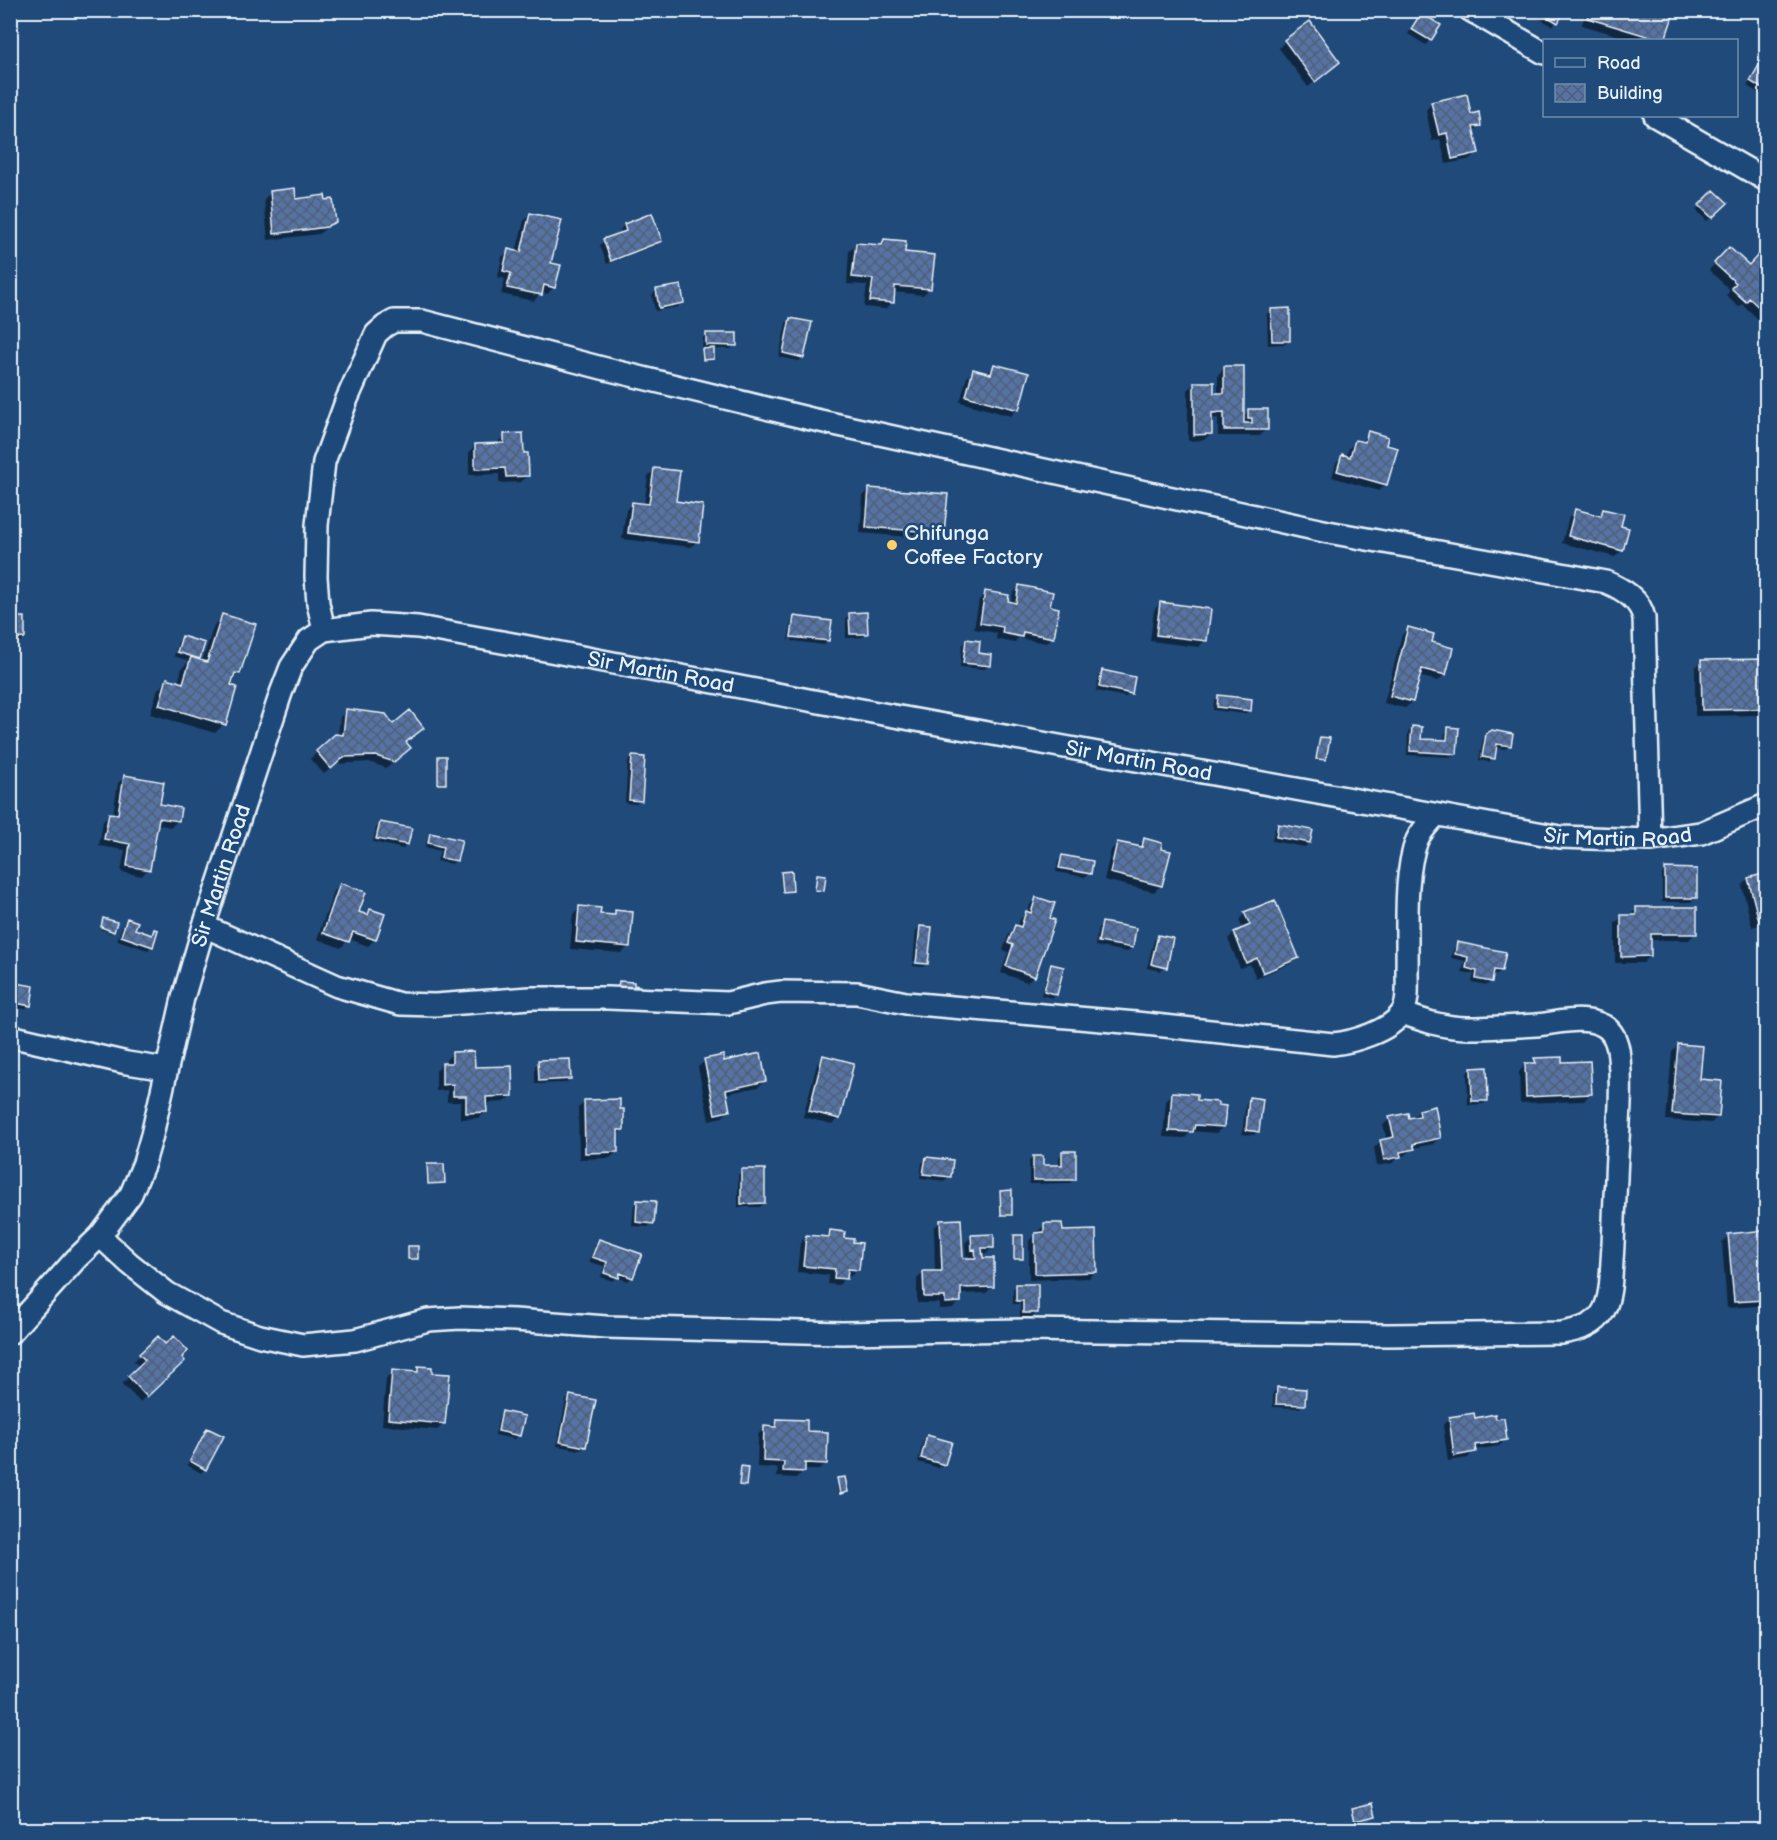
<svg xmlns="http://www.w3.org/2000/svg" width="1777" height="1840" font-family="'Balsamiq Sans',sans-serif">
<defs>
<pattern id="building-cross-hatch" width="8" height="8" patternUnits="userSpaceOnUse" patternTransform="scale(1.5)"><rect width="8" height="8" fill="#5673a3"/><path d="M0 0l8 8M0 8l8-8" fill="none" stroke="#4e5e76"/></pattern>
</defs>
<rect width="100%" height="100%" fill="#1f4a7a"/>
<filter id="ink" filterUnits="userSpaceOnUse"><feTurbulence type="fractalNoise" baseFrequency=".0167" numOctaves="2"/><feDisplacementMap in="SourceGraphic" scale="12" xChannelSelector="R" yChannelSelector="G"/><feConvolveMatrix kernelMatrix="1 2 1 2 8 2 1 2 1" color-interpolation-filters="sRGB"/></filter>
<g filter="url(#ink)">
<path fill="#0007" d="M1535 10H1564L1553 26 1533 15Z
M1586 10H1673L1664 40H1633L1582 25Z
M1422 15 1439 25 1426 45 1408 34Z
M1285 41 1338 62 1308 87 1279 48Z
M1763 60 1766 61V97L1747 86Z
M1432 103 1470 116 1480 125 1473 132 1477 152 1471 159 1446 164 1440 139 1432 141 1426 110Z
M1714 192 1725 203 1707 221 1696 210Z
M270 193 294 200 325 202 334 221 319 234 268 240 264 199Z
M530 214 550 264 554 287 547 294 541 292 534 301 501 294 505 279 498 277 502 257 509 251 516 252 524 221Z
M651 215 660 241 656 245 607 264 600 245 604 241 622 234 620 230 624 225Z
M885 241 903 254 930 288 923 295 893 292 892 303 885 309 864 307 867 285 847 284 849 251 856 245 879 247Z
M1729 249 1749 267 1758 257 1766 265V315L1760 321 1742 304 1739 307 1726 296 1730 290 1709 270Z
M656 291 682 303 678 307 655 311 652 295Z
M1271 310 1289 340 1285 344 1268 345 1267 314Z
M791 319 803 357 799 361 779 357 786 323Z
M707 334 735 345 731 349H713V359L711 360 702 361 701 352 705 349H702L703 338Z
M994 366 1017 409 1011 416 960 402 967 377 974 370 987 374Z
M1224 368 1243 417 1249 410 1266 429 1260 436H1218V418L1210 419V434L1204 440 1188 441V390L1194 384 1212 395H1218V375Z
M1368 433 1386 484 1379 491 1332 477 1336 463 1343 456 1346 457 1349 448 1356 441 1361 443Z
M505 435 522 454 527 476 521 482 499 483V474L469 475V452L475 445H498V442Z
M654 470 697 541 691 547 622 539 626 510 632 504 644 505 648 476Z
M870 489 943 533 936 539 860 533 863 496Z
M1604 510 1619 527 1622 550 1615 557 1562 543 1569 517 1575 511 1597 517Z
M1019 587 1049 608 1052 637 1046 643 1018 638 1014 643 996 639 997 633 974 629 979 600 986 593 1011 603 1013 593Z
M1160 603 1205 640 1199 647 1150 641 1154 610Z
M850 614 867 633 863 637 846 638V618Z
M223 616 239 673 230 682 224 724 215 733 150 714 158 689 167 680 178 683 182 668 189 661 174 656 178 642 182 638 199 658 196 661 202 662 214 625Z
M795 617 828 641 824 645 792 641 795 620H792Z
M10 619 24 638 20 642H10Z
M792 620 789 641 788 640 791 622Z
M1408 629 1430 644 1445 674 1438 681 1418 676 1412 702 1405 708 1384 703 1402 635Z
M966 640 977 655 989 665 985 669 960 667 962 645Z
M1766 656V714L1765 715 1695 716V668L1702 661 1763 660Z
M1103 672 1130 693 1126 697 1096 691 1099 676Z
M1219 697 1249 710 1245 714 1213 710 1214 701Z
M346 711 393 726 422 728 405 743 403 755 386 768 369 762 336 764 324 774 310 759 336 735 338 736 340 717Z
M1412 728 1419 740 1444 741 1445 733 1449 729 1456 753 1452 757 1407 755 1408 732Z
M1487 735 1510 745 1505 749 1495 748 1493 758 1489 762 1479 760 1483 739Z
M1320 738 1325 760 1323 761 1315 760Z
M632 757 640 800 636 804 625 803 628 761Z
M438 758 445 783 443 785H437V759Z
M125 777 178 820 171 827 156 824 148 869 142 876 121 872 125 850 99 846 103 821 110 814 113 815 118 783Z
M380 823 407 844 403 849 373 842 376 828Z
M1278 825 1309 842 1305 847 1272 841 1274 830Z
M431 835 460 841 456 860 452 864 437 861 440 851 425 847 427 839Z
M1144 840 1161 885 1154 892 1104 880 1111 850 1118 843 1138 846Z
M1062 857 1089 873 1085 877 1056 872 1058 861Z
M1666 870 1695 898 1691 902H1662V874Z
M782 873 792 890 790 892 782 893 780 875Z
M1766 875V923L1752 927 1742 886 1748 879Z
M817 876 823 890 821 892 814 891Z
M340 885 357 913 365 916 370 911 375 939 368 946 349 939 341 948 317 939 334 891Z
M1036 898 1034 976 1027 982 1001 973 1008 952 1003 950 1009 933 1015 927H1017L1020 919 1027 913 1030 905Z
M580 908 599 915 611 917 616 911 629 946 622 953 570 949 573 914Z
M1637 909 1695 933 1689 940H1650V956L1643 963H1615V923L1622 917 1630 915Z
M1245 913 1297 958 1290 964 1256 978 1250 964 1240 968 1228 939 1234 933 1243 930 1239 920Z
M104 920 113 931 111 933 100 929Z
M127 920 133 930 149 935 154 931 152 946 148 950 117 940 123 924Z
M1102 924 1131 948 1127 952 1095 946 1098 928Z
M920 927 927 963 925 964V962L913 961 916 931Z
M1158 936 1165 967 1161 971 1147 968 1154 940Z
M1458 944 1501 971 1497 975 1492 974 1491 981 1487 985 1472 982 1474 974 1462 972 1465 961 1451 958 1454 948Z
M913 964 925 965 923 967 913 966Z
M1052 965 1056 994 1052 998 1041 995 1048 970Z
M10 983 29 1005 25 1009 10 1007Z
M1679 1045 1718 1117 1711 1123 1666 1120 1672 1052Z
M453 1053 473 1069 512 1096 505 1102 485 1103V1112L479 1118 460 1119V1102H447V1090L436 1091V1071L442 1064H446V1060Z
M824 1057 839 1118 832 1124 803 1117 817 1064Z
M1535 1060 1560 1064 1590 1094 1584 1101 1520 1103 1519 1072 1525 1065H1530Z
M705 1061 722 1062 765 1081 758 1087 725 1094 729 1111 722 1117 709 1120 698 1067Z
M539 1062 570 1079 565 1083 535 1084V1066Z
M1471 1069 1487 1100 1483 1104 1468 1105 1467 1073Z
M1172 1094 1195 1102 1223 1127 1216 1133 1191 1131 1185 1138 1163 1137 1166 1101Z
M1250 1099 1258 1131 1254 1135 1242 1134 1246 1103Z
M585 1102 623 1129 617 1136V1152L610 1158 579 1159 578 1108Z
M1419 1111 1440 1137 1433 1144 1413 1148 1406 1155 1399 1157 1393 1163 1377 1166 1374 1148 1380 1142 1387 1140 1383 1125 1390 1119 1408 1120 1413 1118Z
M1063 1153 1074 1179 1070 1183 1029 1184V1161L1033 1157 1041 1167H1059V1157Z
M926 1159 949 1176 945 1181 920 1178 922 1163Z
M428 1166 443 1183 442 1184 427 1185 426 1168Z
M742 1171 764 1203 760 1207H738V1175Z
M1001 1192 1010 1214 1009 1216H1000L999 1194Z
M638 1201 653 1223 648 1227 632 1226 634 1205Z
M941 1221 961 1260H969V1255L966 1256 965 1243 972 1236 993 1247 986 1254H981L993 1286 986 1293 960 1294V1302L953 1308 939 1309V1303H917V1279L923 1273 935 1272 934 1228Z
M1045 1225 1061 1233 1095 1272 1089 1278 1029 1280V1241L1035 1234H1038V1231Z
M831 1232 842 1239 858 1269 851 1276H846L839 1285 828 1284 829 1275 797 1272 800 1243 806 1236 825 1238Z
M1766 1232V1314L1758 1315V1306L1727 1308 1722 1242 1729 1235Z
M1014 1236 1021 1258 1020 1260H1013V1238Z
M599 1241 632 1277 628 1281 617 1277 613 1281 601 1277 604 1266 589 1262 595 1245Z
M409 1248 417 1259 415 1260H407V1250Z
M1017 1285 1036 1313 1032 1317H1020V1304H1013V1289Z
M158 1338 183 1361 140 1402 122 1384 139 1367 134 1361Z
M419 1368 444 1423 437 1430 382 1425 386 1379 392 1372 413 1374Z
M1277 1389 1304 1404 1299 1408 1273 1407V1393Z
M570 1396 585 1446 581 1450 557 1446 566 1400Z
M503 1412 519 1435 515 1439 495 1435 499 1416Z
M1449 1418 1473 1419 1506 1440 1499 1446 1474 1450 1468 1458 1448 1461 1443 1425Z
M777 1421 805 1433 826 1463 819 1470H804L797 1478 777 1477 778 1468 757 1467 758 1435 764 1428H770Z
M207 1429 205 1469 201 1473 187 1465 203 1434Z
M928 1437 944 1464 939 1468 918 1462 923 1441Z
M838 1480 846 1491 844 1493 838 1494 836 1481Z"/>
<path fill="url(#building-cross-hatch)" stroke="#e8f1f8" stroke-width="1.5" d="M1536 10H1565L1558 23Z
M1590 10H1675L1665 40H1660L1587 18Z
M1421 13 1441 25 1431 41 1411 29Z
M1310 21 1340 62 1315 82 1284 40Z
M1763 58 1766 60V91L1750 81Z
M1467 94 1471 114 1479 112 1481 126 1473 127 1479 153 1452 159 1447 133 1439 135 1431 102Z
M295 188 296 199 325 195 326 200 333 199 336 222 329 225 327 227 274 234 270 191Z
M1714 190 1728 203 1712 218 1699 205Z
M530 213 562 220 551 263 561 265 555 288 544 285 542 295 507 288 511 273 503 271 508 249 521 252Z
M652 213 662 241 611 261 603 239 626 231 624 224Z
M884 239 906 241 905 252 935 255 931 289 895 286 894 303 870 301 873 279 852 277 856 243 882 245Z
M1729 247 1749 265 1758 255 1766 263V314L1749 298 1746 302 1731 288 1736 283 1714 263Z
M681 285 684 303 659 308 656 289Z
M1290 308V341H1272L1271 309Z
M790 318 812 322 804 358 783 353Z
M706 333H737V346L706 345Z
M714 348V359L703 360 702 349Z
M994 364 1029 373 1019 410 966 396 973 369 991 374Z
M1224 366H1244V423H1252V418H1248V409H1268V430H1224V412L1212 413V434L1194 435V382H1214V393H1224Z
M1368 431 1388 437 1386 445 1398 448 1387 485 1337 471 1342 454 1350 457 1355 440 1365 442Z
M523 433 524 453H528L529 476 506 477 505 468 475 469V444L504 443V434Z
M654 468 680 471 676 501 703 505 699 542 628 533 632 502 649 504Z
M869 488 948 494 944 533 866 527Z
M1575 509 1601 516 1603 509 1624 514 1621 526 1629 528 1623 551 1568 536Z
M1019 585 1053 592 1050 606 1059 608 1054 638 1023 632 1022 637 1002 633 1003 627 980 623 985 591 1009 595 1008 601 1016 603Z
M1160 602 1211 609 1207 641 1156 635Z
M867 612 868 634H850L849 613Z
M222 614 256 624 240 674 235 673 231 685 237 687 226 725 159 705 167 678 183 683 191 657 207 662Z
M794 616 832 621 829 641 791 637Z
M10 617H25V638L10 639Z
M1408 627 1434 634 1432 642 1453 648 1446 675 1422 669 1413 702 1390 696Z
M182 636 205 643 200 659 177 652Z
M966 639 980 641 979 653 992 655 991 666 963 663Z
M1766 659V709L1702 710 1701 660Z
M1102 670 1135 677 1132 694 1099 687Z
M1218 695 1252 699 1251 711 1217 707Z
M346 709 386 714 393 724 410 710 424 728 406 742 411 748 394 762 376 756 344 757 331 769 316 751 335 734 343 735Z
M1412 726 1422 727 1421 739 1447 740 1448 727 1459 728 1457 754 1410 751Z
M1492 730 1513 734 1511 746 1497 744 1495 759 1482 757 1486 734Z
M1320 737 1330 738 1326 760 1316 759Z
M438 756H446V784H438Z
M632 756 645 757 642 801 629 800Z
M124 775 164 782 160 804 181 808 179 821 159 818 150 870 127 866 130 844 104 839 109 813 118 814Z
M380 822 412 828 408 845 376 839Z
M1278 824 1313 830 1310 843 1276 837Z
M430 833 462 840 457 861 441 858 443 847 428 843Z
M1144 838 1162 843 1161 849 1171 851 1162 886 1110 873 1117 842 1142 847Z
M1062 855 1093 861 1091 874 1059 868Z
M1665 868 1697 869V898H1665Z
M792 871 793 891 783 892 781 872Z
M1766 873V919L1759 921 1748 878Z
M817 874 826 875 824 891 815 890Z
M340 883 366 892 359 912 368 915 370 909 385 914 376 940 353 932 349 942 323 933Z
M1036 897 1055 903 1050 918 1055 920 1035 977 1006 966 1013 945 1008 943 1015 925 1021 927 1026 911 1031 913Z
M1275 900 1299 958 1263 973 1257 958 1246 963 1234 932 1250 925 1244 912Z
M579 906 601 908 600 914 615 915V910L633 912 630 947 576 942Z
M1636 907H1697V934H1651V956L1621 957V915H1636Z
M103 918 117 922 114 932 101 927Z
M127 918 138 922 135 929 152 935 154 929 158 930 153 947 121 936Z
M1102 922 1136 928 1133 948 1098 942Z
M920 926 932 927 928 964 916 963Z
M1158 935 1173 938 1167 968 1151 964Z
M1457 942 1506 952 1502 971 1494 970 1492 982 1476 979 1477 971 1466 968 1468 957 1455 954Z
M1051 964 1064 967 1057 995 1044 991Z
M619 981 634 982V985L640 986 639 995 617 993Z
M10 982 34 986 31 1006 10 1002Z
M1678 1044 1703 1046 1700 1079 1722 1081 1719 1117 1672 1114Z
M474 1051 475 1067 512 1066 513 1096 486 1097 487 1112 466 1113V1096H453V1084L442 1085V1063H452V1052Z
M761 1053 766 1081 726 1090 730 1111 715 1114 704 1059 724 1055V1061Z
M823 1055 854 1063 840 1119 809 1111Z
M1562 1057V1062L1590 1061 1592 1094 1526 1097 1525 1063H1536L1534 1058Z
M570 1059 571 1079 539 1081 538 1060Z
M1487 1067 1488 1101H1472L1471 1068Z
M1172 1092 1197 1094V1100L1218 1102V1105L1226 1106 1224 1127 1195 1125 1193 1132 1169 1131Z
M1249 1097 1263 1099 1259 1132 1246 1130Z
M620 1099V1109H624V1130H618V1152L585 1153 584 1100Z
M1435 1106 1441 1138 1413 1144 1415 1149 1400 1152 1401 1157 1384 1160 1380 1140 1394 1137 1389 1117 1408 1113 1409 1118 1420 1116 1419 1110Z
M1062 1151H1076V1180H1033V1156H1043V1165H1062Z
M926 1157 953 1160 951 1177 923 1174Z
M427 1164H444L445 1183 428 1184Z
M741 1169H765V1203L741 1204Z
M1012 1190V1215H1001L1000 1191Z
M637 1200 656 1201 654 1224 636 1222Z
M961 1219 963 1258H976L975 1249 972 1250 971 1235 994 1234V1248H982L983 1258H994V1287L961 1288V1302L945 1303V1297H924L923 1271H942L940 1220Z
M1044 1223H1062L1063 1231 1096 1230 1097 1272 1035 1274V1233L1044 1232Z
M830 1230 845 1232 844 1238 854 1239 853 1242 862 1243 859 1270 848 1269 847 1279 834 1278 835 1269 803 1266 806 1235 829 1237Z
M1766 1230V1309H1765L1764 1300 1734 1302 1728 1234Z
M1014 1235H1023V1259H1014Z
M599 1239 642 1254 633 1278 620 1273 619 1278 604 1273 607 1262 592 1257Z
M408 1246H418V1259H408Z
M1016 1284H1038V1313H1023V1301H1016Z
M158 1336 165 1344 174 1336 188 1351 182 1357 185 1361 147 1397 128 1376 145 1360 139 1354Z
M418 1366 432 1367V1373L450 1374 445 1424 388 1419 392 1370 418 1372Z
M1277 1387 1306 1389 1305 1405 1276 1404Z
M570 1395 596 1400 586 1447 560 1442Z
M502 1411 525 1416 520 1436 498 1431Z
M1474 1413 1475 1418 1495 1414 1496 1419 1504 1418 1507 1440 1475 1445 1476 1452 1454 1456 1449 1417Z
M777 1419 807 1420V1431L828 1432 827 1464 805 1463V1472L783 1471 784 1462 763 1461 764 1426 776 1427Z
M207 1428 224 1436 206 1470 190 1461Z
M927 1435 952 1442 945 1465 921 1458Z
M741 1466 748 1467 746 1486 739 1485Z
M845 1477 848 1492 840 1494 837 1478Z
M1373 1803 1376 1816 1355 1821 1352 1808Z"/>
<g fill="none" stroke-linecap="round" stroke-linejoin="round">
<defs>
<g id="minor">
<path d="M1470 10 1544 53"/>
<path d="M1655 116 1766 180"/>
<path d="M324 630 318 603 316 577 317 525 324 462 347 399 376 334 385 326 394 321H422L602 368 811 419 1328 532 1606 582C1623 589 1640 599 1644 618L1650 840"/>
<path d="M204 926 337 986 400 1004 435 1005 530 998H608L728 1003 765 994 781 992 857 993 906 1003 1136 1023 1333 1044C1353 1042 1390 1031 1402 1013 1409 1003 1407 984 1407 972 1408 934 1403 875 1417 840 1421 831 1429 823 1436 815"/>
<path d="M10 1036 127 1063 166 1069"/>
<path d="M100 1236 129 1263 167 1293 221 1323 260 1336 303 1345 355 1340 428 1320 460 1318 515 1320 606 1327 842 1333 1025 1330 1388 1335 1562 1333C1578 1330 1596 1326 1604 1310 1611 1296 1611 1277 1612 1261 1614 1234 1614 1207 1616 1179 1617 1139 1623 1097 1619 1057 1618 1045 1614 1032 1604 1026 1584 1015 1557 1023 1536 1025 1514 1026 1491 1028 1468 1028 1445 1028 1424 1021 1402 1013"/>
<path id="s1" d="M10 1333 76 1259 100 1236 131 1194 144 1163 152 1135 183 998 204 926 281 693 291 667 309 640 324 630 371 624 418 627 513 644 872 712 1560 837 1650 840 1701 833 1766 805"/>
</g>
</defs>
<use href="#minor" stroke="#e8f1f8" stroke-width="26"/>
<use href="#minor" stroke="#1f4a7a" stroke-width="21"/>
</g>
</g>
<circle fill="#ffd166" stroke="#1f4a7a" stroke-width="2" cx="892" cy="545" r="6"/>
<g text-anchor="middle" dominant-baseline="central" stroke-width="5" stroke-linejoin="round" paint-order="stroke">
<g font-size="21" fill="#e8f1f8" stroke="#1f4a7a" text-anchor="start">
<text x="904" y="533">Chifunga<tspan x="904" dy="24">Coffee Factory</tspan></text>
</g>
<g font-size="21" fill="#e8f1f8" stroke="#1f4a7a">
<text stroke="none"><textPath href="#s1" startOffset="1128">Sir Martin Road</textPath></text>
<text stroke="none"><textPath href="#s1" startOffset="1614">Sir Martin Road</textPath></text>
<text stroke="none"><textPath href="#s1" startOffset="2100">Sir Martin Road</textPath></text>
<text stroke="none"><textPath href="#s1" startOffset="516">Sir Martin Road</textPath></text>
</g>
</g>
<rect width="1777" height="1840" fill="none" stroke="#1f4a7a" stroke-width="36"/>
<rect x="18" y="18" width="1741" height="1804" fill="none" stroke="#e8f1f8" stroke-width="2" filter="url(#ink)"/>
<rect x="1543" y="39" width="195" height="78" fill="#1f4a7a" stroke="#6f8dac" stroke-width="1.5"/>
<rect x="1555" y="58" width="30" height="9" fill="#1f4a7a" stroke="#6f8dac" stroke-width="1.5"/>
<text x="1597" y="69" font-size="18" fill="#e8f1f8">Road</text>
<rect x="1555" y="84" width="30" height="18" fill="url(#building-cross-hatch)" stroke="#6f8dac" stroke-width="1.5"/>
<text x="1597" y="99" font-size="18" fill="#e8f1f8">Building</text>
</svg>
